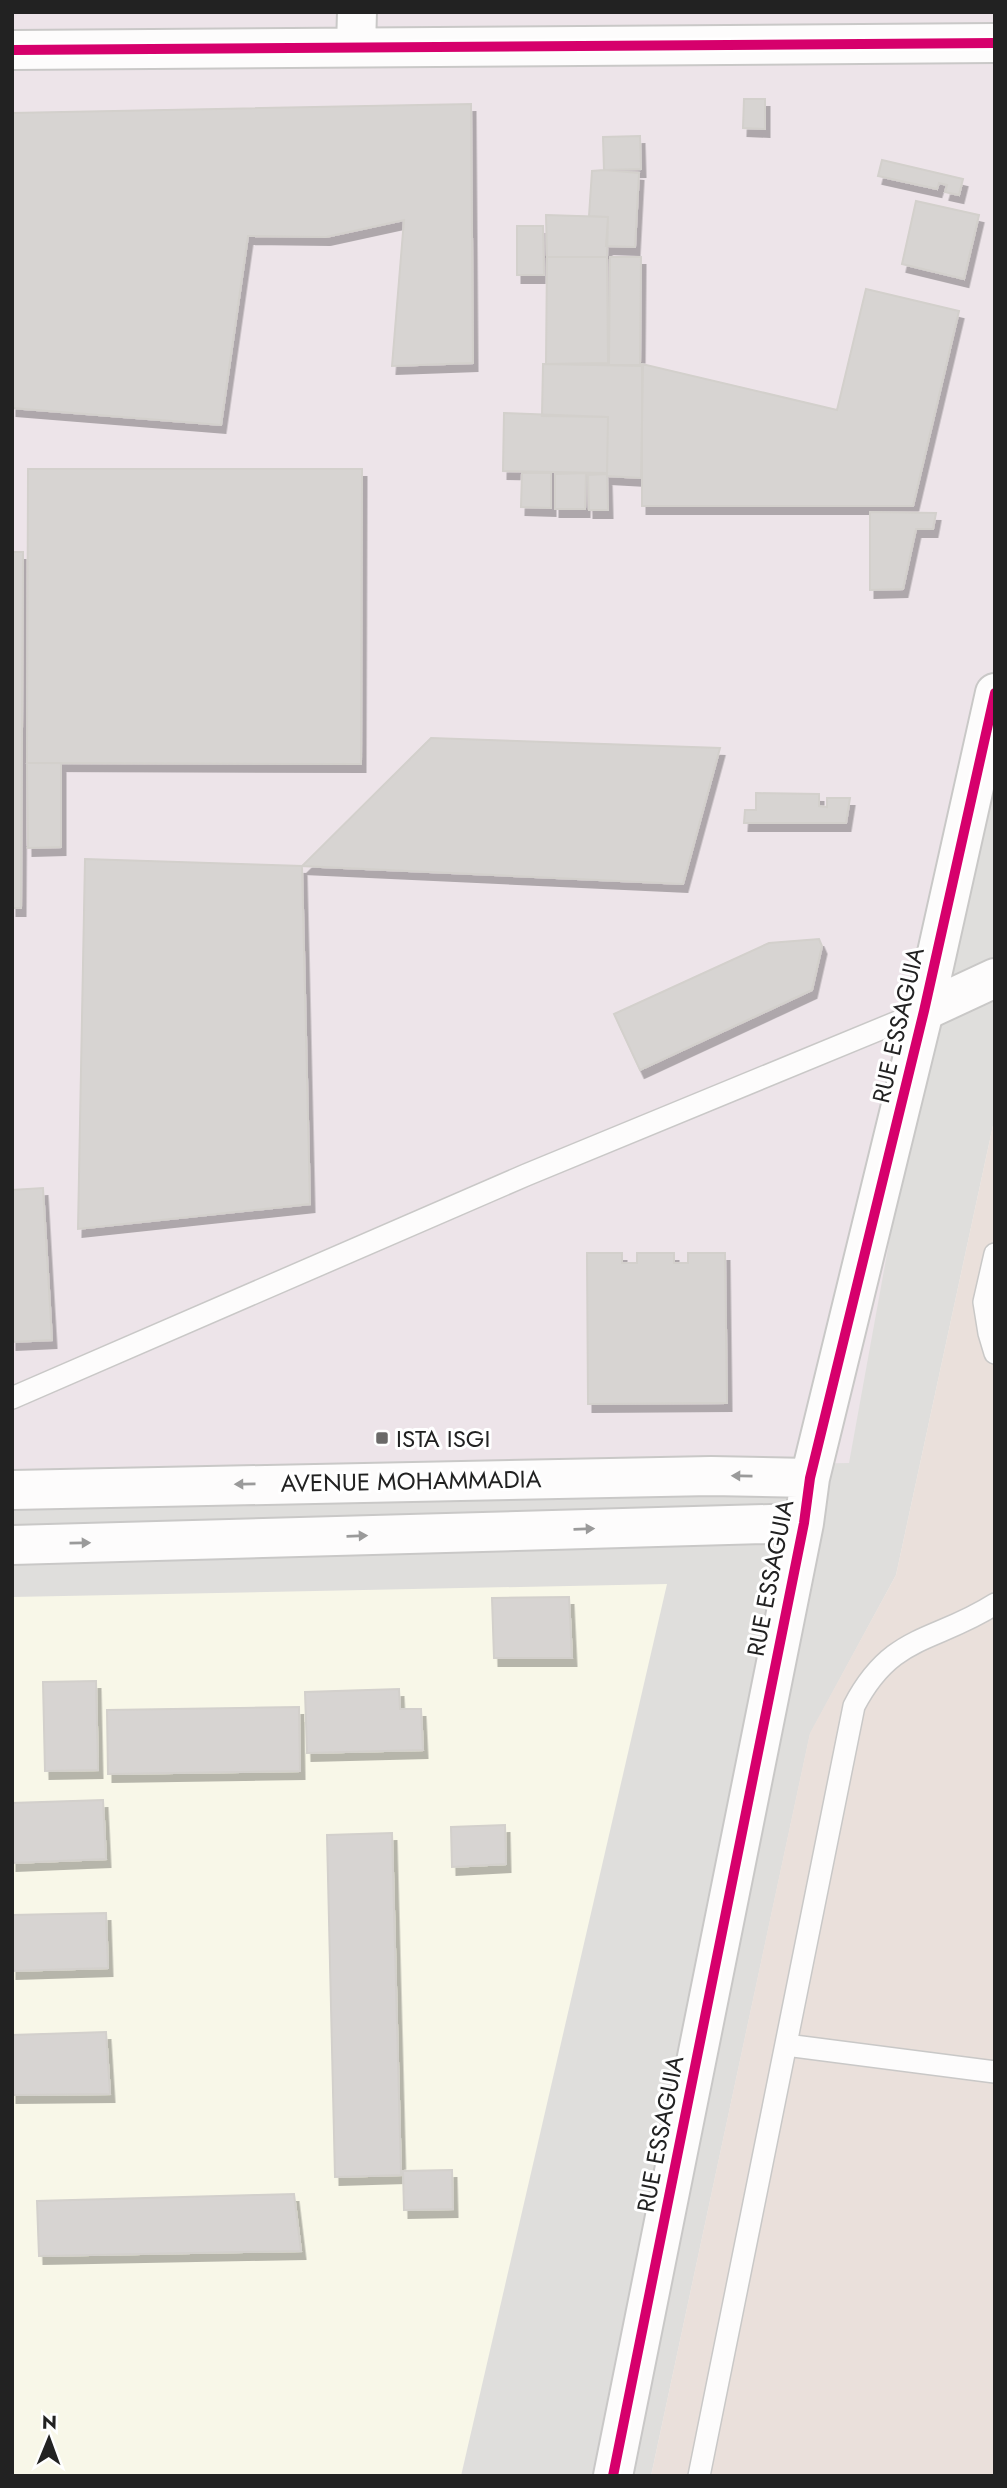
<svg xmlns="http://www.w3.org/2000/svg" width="1007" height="2488" font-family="Jost,sans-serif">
<defs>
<filter id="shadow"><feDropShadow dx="4.5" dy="8" stdDeviation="0" flood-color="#0004"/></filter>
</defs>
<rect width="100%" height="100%" fill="#f0eeeb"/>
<path fill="#dfdedc" d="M995 494V1116L896 1575 810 1734 651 2476H12V1449Z"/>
<path fill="#ede4e9" d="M12 12H995V658L849 1463 12 1478Z"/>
<path fill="#f8f7e8" d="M667 1584 461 2476H12V1597Z"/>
<path fill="#eae0db" d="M995 1116V2476H651L810 1733 896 1575Z"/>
<path fill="#d7d4d2" stroke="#d3d0cc" stroke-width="2" filter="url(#shadow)" d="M744 99H765V129L743 128Z
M471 104 473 363 392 366 404 220 326 237 248 236 221 425 12 408V113Z
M640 136 641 169 604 170 603 137Z
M882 160 963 179 959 195 945 192 947 185 939 183 937 189 878 176Z
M604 170 639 173 635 247 606 246 608 217 589 216 592 171Z
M916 201 979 215 964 279 902 264Z
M546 215 608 217 607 257H547Z
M517 226H543L544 275H517Z
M547 257H607L608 363 546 364Z
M610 257H641L640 365H609Z
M866 289 959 311 913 506H642V364L837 410Z
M543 364 643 366 641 478 607 476 608 417 542 416Z
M504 413 608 417 607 473 503 471Z
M28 469H362L361 764 27 763Z
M522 473H551V508L521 507Z
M586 473 585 509H555V474Z
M607 474 608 510H589L588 475Z
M870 512 936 513 933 529H916L903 589 870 590Z
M12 552H23L21 908H12Z
M431 738 720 748 683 884 302 866Z
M27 763H61V847L28 848Z
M756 793 819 794V806L827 807V798H850L846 823H744L745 810H756Z
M85 859 302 866 310 1204 78 1229Z
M819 939 822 946 812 990 640 1070 614 1014 769 943Z
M43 1188 52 1340 12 1342V1190Z
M587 1253H622V1263H637V1253H674V1263H688V1253H725L727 1403 588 1404Z
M569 1597 572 1658H494L492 1598Z
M96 1681 98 1770 45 1771 43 1682Z
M399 1689 400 1709H421L423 1750 307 1753 305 1692Z
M299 1707 300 1771 108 1774 107 1710Z
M103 1800 106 1859 12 1863V1803Z
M505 1825 506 1864 452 1867 451 1827Z
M392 1833 401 2175 335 2177 327 1835Z
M106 1913 108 1968 12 1971V1915Z
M106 2032 110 2094 12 2095V2035Z
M452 2170 453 2209 404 2210 403 2171Z
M294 2194 301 2251 39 2256 37 2201Z"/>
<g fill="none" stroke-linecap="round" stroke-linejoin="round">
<defs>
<path id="service" d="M995 1254 984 1302 989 1333 995 1353
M12 1398 526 1175 924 1011
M786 2045 995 2072
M699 2476 854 1706C892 1633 934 1643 995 1604"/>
<path id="minor" d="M356 46 357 12
M12 50 995 43
M924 1011 995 978"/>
<path id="tertiary" d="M12 1490 711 1476 810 1478
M12 1545 804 1523
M613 2476 804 1523 810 1478 924 1011 995 693"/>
</defs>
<use href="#service" stroke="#c9c8c7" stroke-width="24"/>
<use href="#minor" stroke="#c9c8c7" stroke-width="42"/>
<use href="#tertiary" stroke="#c9c8c7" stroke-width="42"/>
<use href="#service" stroke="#fdfcfc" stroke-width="21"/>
<use href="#minor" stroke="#fdfcfc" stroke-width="38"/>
<use href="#tertiary" stroke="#fdfcfc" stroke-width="38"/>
<defs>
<path id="cycleway" d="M12 50 995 43
M613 2476 804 1523 810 1478 924 1011 995 693"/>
</defs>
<use href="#cycleway" stroke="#fff" stroke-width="15"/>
<use href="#cycleway" stroke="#d6006c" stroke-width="10"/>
</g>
<defs><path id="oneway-solid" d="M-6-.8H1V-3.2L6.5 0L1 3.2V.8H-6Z" transform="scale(1.75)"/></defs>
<g fill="#9a9a9a">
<use href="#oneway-solid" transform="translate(742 1476) rotate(-179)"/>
<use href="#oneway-solid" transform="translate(245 1484) rotate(179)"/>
<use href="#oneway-solid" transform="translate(584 1529) rotate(-2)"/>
<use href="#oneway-solid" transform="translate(357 1536) rotate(-2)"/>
<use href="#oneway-solid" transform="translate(80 1543) rotate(-1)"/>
</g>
<rect fill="#6a6968" stroke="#fff" stroke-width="2.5" x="375" y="1431" width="14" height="14" rx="3.5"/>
<g text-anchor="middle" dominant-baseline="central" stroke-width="6" stroke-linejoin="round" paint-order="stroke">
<g font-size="24" fill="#222" stroke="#fff">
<text transform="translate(898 1025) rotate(-77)">RUE ESSAGUIA</text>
<text transform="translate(411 1481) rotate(-1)">AVENUE MOHAMMADIA</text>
<text transform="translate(770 1578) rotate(-79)">RUE ESSAGUIA</text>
<text transform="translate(660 2134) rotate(-79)">RUE ESSAGUIA</text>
</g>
<g font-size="24" fill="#222" stroke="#fff" text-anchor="start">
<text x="396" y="1438">ISTA ISGI</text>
</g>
</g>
<rect width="1007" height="2488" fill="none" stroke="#222222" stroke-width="28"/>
<g transform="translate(49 2439) rotate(1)" stroke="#ffffff" stroke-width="5" paint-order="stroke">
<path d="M0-5L12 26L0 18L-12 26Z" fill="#222222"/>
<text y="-10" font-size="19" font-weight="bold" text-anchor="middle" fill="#222222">N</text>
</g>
</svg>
